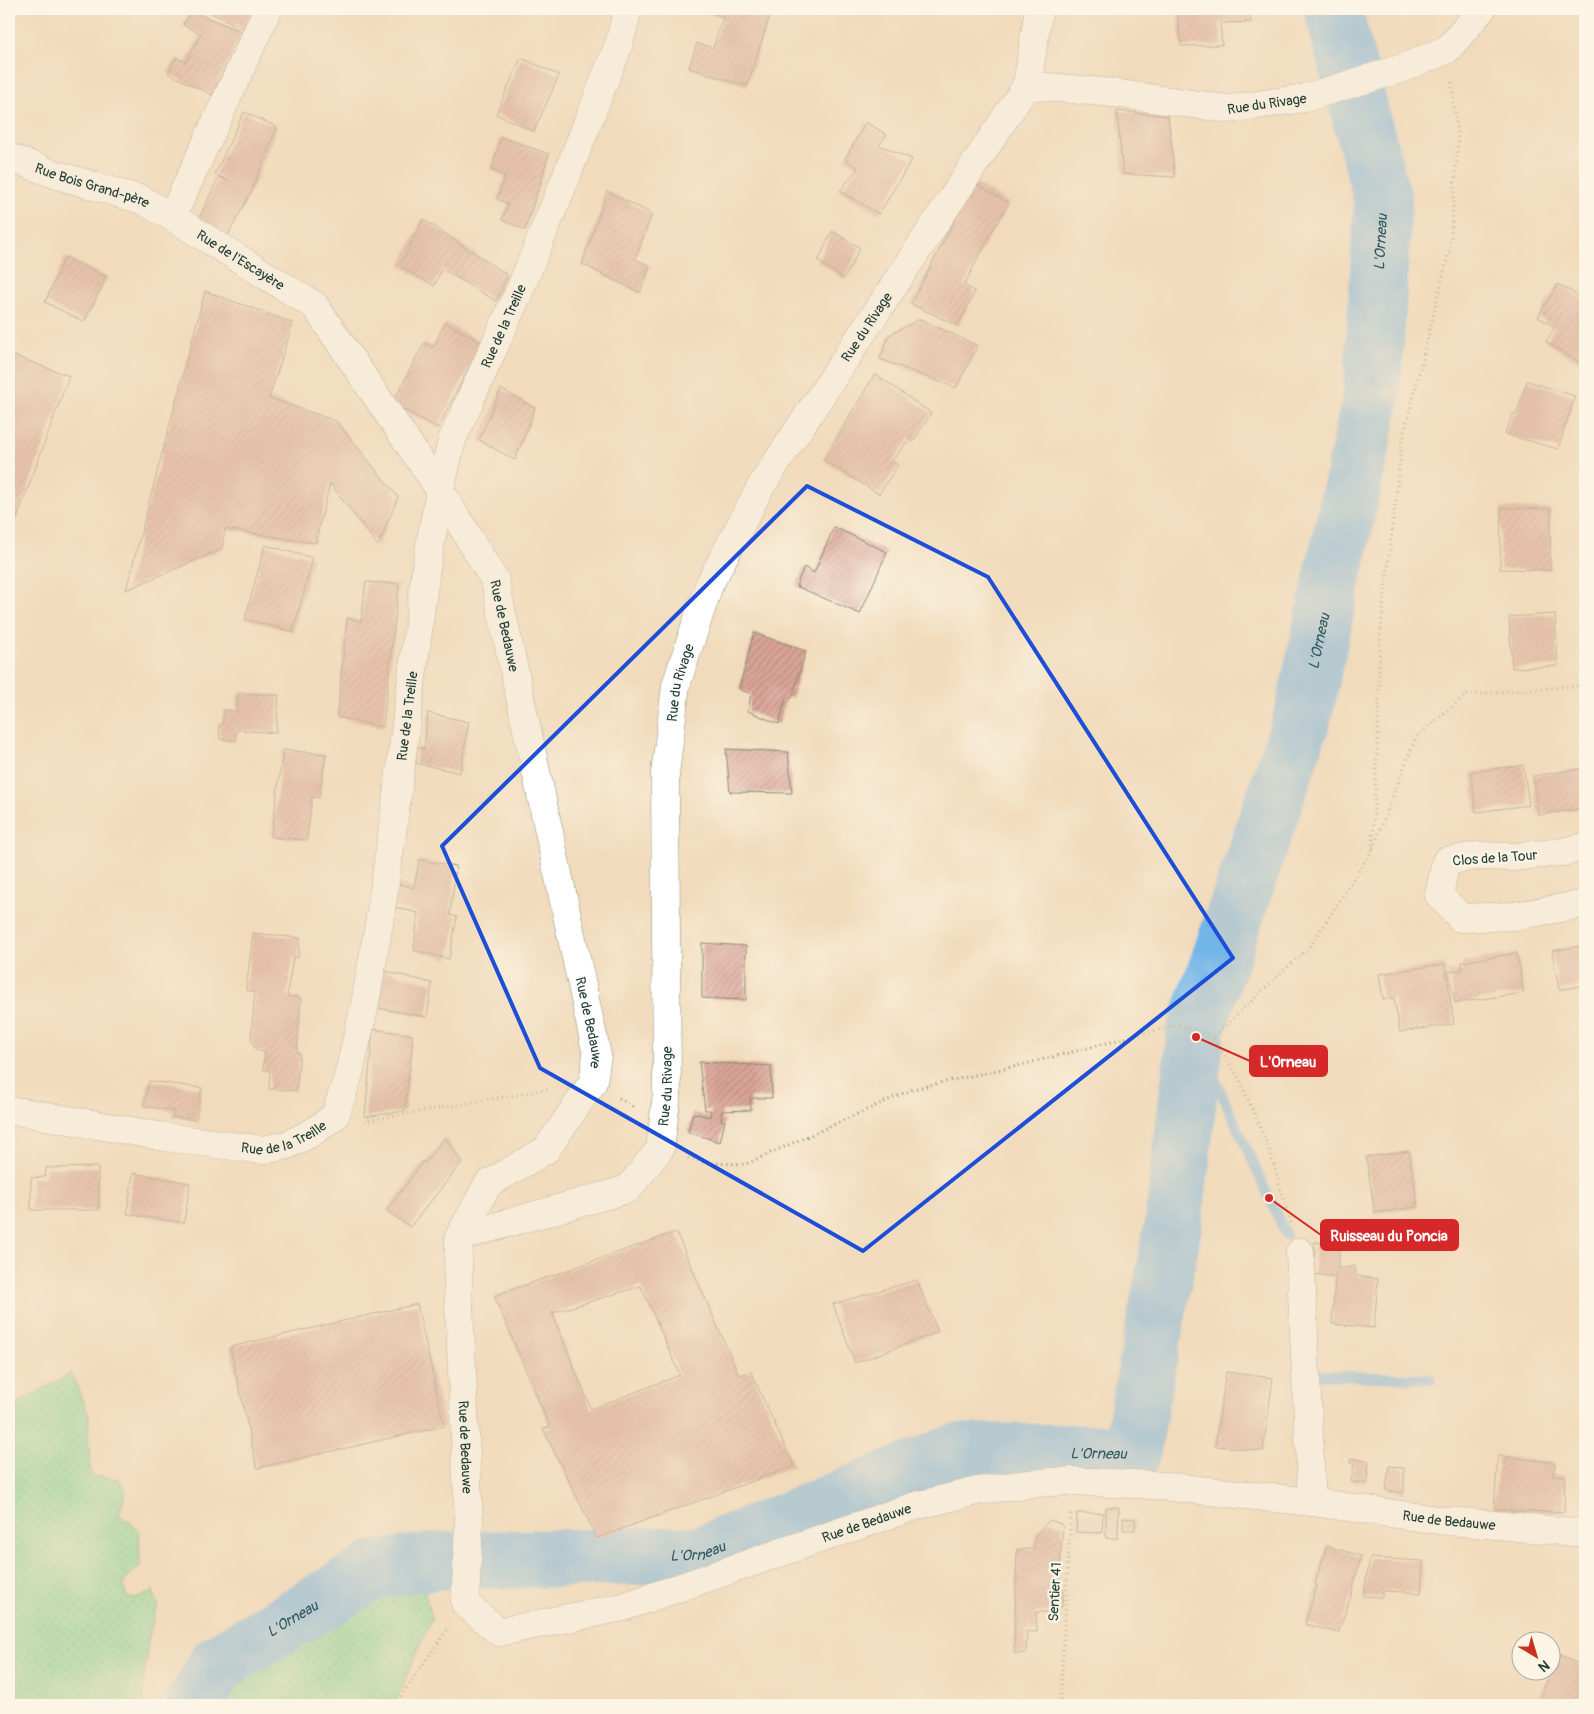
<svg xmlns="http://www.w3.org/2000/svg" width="1594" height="1714" font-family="Pangolin,sans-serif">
<defs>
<pattern id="grass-dots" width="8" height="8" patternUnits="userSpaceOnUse" patternTransform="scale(1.25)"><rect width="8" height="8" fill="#85dda1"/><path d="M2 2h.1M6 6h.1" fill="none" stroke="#6cb484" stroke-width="1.8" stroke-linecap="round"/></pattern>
<pattern id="building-hatch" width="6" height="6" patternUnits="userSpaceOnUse" patternTransform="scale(1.25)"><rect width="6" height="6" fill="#dca598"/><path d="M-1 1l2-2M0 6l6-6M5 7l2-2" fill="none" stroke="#b2887d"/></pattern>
</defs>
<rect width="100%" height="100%" fill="#fcf5e5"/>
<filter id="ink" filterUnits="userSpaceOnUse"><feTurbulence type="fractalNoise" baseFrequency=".02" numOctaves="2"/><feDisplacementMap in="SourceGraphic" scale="10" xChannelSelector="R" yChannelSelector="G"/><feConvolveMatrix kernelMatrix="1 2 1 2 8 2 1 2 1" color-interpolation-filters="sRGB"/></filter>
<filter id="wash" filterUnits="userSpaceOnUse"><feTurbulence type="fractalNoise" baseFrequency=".0096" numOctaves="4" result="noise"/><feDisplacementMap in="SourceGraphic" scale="20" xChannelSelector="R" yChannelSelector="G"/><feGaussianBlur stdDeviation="1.12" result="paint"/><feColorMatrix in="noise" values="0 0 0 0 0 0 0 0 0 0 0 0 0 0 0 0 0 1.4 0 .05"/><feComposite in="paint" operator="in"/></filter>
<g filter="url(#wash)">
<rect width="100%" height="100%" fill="#f1dbbc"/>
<path fill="url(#grass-dots)" stroke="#528d6a" d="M71 1373 89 1415 88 1437 91 1476 118 1479 126 1489 119 1515 130 1522 139 1532 140 1566 132 1572 123 1584 127 1598H138L153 1591 158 1605 152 1623 148 1641 144 1678 143 1705H9V1408Z
M420 1578 432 1618 394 1705H207L228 1678 371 1590Z"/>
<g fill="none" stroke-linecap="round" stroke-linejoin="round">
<path stroke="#72b6e8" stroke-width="10" d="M1196 1037 1286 1235
M1321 1375 1431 1379"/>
<path stroke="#72b6e8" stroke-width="58" id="s1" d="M194 1705 218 1663 376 1569 437 1561 701 1555 959 1452 1131 1454 1173 1226 1196 1030 1303 716 1372 394 1383 201 1333 9"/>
</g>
<g id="blocks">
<path fill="url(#building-hatch)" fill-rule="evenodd" d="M213 9H254L244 28 211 13Z
M318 9H332V13Z
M698 9H772L747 86 689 68 697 43 713 48 723 17Z
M1177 9H1249L1251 22 1220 23 1222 45 1181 46Z
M191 11 242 32 212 95 168 73 176 58 186 62 201 34 183 25Z
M521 58 559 75 534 131 496 114Z
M1117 111 1168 116 1175 177 1123 174Z
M244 112 277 127 251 192 227 237 197 222 219 177 227 180 215 174Z
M866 122 887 135 879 145 912 159 879 214 840 191 858 168 845 159Z
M501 137 549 154 525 230 502 220 508 204 497 199 505 176 491 170Z
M974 183 1009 203 989 237 964 285 975 292 958 326 911 304Z
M607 191 652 214 635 259 650 266 640 293 582 264Z
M423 219 507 275 496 301 442 269 434 286 400 266Z
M832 231 860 248 844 279 818 261Z
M65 257 107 277 84 322 45 302Z
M1558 284 1585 300V357L1581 363 1546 342 1555 327 1538 317Z
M205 291 293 323 269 398 336 421 398 497 378 546 330 483 315 543 225 529 222 549 126 590Z
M920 319 978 346 956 388 880 359 889 335Z
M445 323 482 342 438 428 392 404 424 343 433 347Z
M9 354 69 376 10 537 9 536Z
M875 374 931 413 913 442 909 439 892 461 898 465 879 494 823 460Z
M1527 381 1575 396 1558 449 1505 434 1513 414 1516 415Z
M501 389 535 408 515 460 479 440Z
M1501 508 1551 509 1550 570 1500 569Z
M834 527 887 552 860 614 796 586 804 567 814 573Z
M265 545 313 558 293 632 245 619Z
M366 582 399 584 383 727 337 717 347 618 361 621Z
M1555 614 1558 666 1512 668 1509 617Z
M754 633 806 651 792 698 786 697 779 724 748 711 751 694 739 689Z
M238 693 279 695 276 733 237 730 236 741 220 739 219 724 222 725 224 710 237 711Z
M428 713 469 722 460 773 416 763 417 747 424 749Z
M726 749 788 752 792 793 730 792Z
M283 750 326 754 319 798 312 797 307 840 271 837Z
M1523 765 1529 805 1476 812 1471 772Z
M1585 768V808L1538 815 1533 776Z
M419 860 456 866 450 915 457 917 449 959 414 950 418 913 394 907 397 883 414 888Z
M253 933 300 938 298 958 293 957 287 996 301 998 297 1053H300L296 1091 269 1089 270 1071 263 1070 265 1052 256 1050 251 1038 255 992 246 990Z
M702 943 746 946V1000L702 998Z
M1585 945V985L1559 990 1552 951Z
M1517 953 1524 993 1455 1003 1448 971H1462V962Z
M1445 964 1454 1024 1400 1032 1394 998 1383 999 1379 974Z
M381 970 432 983 427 1017 378 1008Z
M373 1029 413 1035 405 1111 365 1117Z
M699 1062 771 1066 772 1098H750L751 1110 722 1111 721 1120 725 1121 720 1142 688 1132 693 1113 710 1117 711 1110H705Z
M149 1081 202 1088 196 1120 172 1117 174 1111 144 1106Z
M445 1137 462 1162 410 1227 387 1211 422 1162H426Z
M1409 1151 1418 1207 1375 1213 1366 1157Z
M98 1167 99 1210H31V1178L45 1177 46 1168Z
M133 1173 190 1183 184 1223 127 1214Z
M676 1232 739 1375 751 1372 794 1466 597 1538 543 1429 550 1427 494 1296ZM641 1286 680 1375 591 1409 552 1313Z
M1315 1242 1340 1244 1338 1269 1355 1266 1356 1276 1378 1279 1374 1328 1332 1324 1335 1277 1314 1274Z
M917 1280 938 1332 855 1363 833 1304Z
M417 1304 444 1426 257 1468 230 1347Z
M1226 1372 1273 1378 1263 1451 1215 1446Z
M1498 1456 1552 1462 1555 1466 1552 1475 1565 1476 1564 1512 1511 1511V1510L1494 1509Z
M1351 1458 1370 1462 1368 1467 1367 1483 1351 1482 1354 1464 1350 1463Z
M1389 1466 1404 1468V1493L1386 1490Z
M1106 1507H1119L1118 1538H1106Z
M1077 1513H1103L1102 1533 1076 1532Z
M1123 1518 1135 1519V1530H1123Z
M1050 1520 1063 1525 1058 1591H1063L1062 1607 1058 1606V1612H1036L1037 1632 1027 1631 1026 1653H1014L1017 1549H1034L1036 1534Z
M1327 1546 1361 1556 1351 1596 1338 1633 1305 1624 1317 1585 1315 1583Z
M1370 1558 1423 1561 1421 1593 1383 1591 1382 1597 1363 1596Z
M1560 1655 1585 1668V1705H1535Z
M892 1703H973L974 1705H893Z"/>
</g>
</g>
<g filter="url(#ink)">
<use href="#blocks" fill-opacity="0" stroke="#888c78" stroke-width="1"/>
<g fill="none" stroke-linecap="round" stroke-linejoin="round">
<defs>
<g id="street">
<path id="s2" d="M268 9 172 217 315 306 440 490 495 581 597 1055 593 1082 546 1150 488 1184 459 1237 458 1282 469 1523 465 1603 499 1632 623 1607 915 1506 977 1491 1034 1483 1072 1481 1152 1485 1312 1502 1438 1520 1585 1533"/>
<path d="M1027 85 1039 9"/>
<path id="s3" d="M9 157 54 174 142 200 172 217"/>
<path d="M1585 847 1563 852 1513 857 1477 856 1446 861 1439 895 1461 918 1514 916 1585 904"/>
<path id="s4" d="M9 1111 23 1112 165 1137 263 1150 287 1145 313 1132 335 1116 348 1077 364 1009 379 924 392 834 426 568 440 490 452 440 518 294 558 197 619 44 628 9"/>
<path id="s5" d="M459 1237 628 1189 660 1149 667 1093 665 774 676 685 709 585 761 486 1027 85 1113 93 1229 109 1305 98 1403 68 1448 49 1482 9"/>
<path d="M1300 1252 1312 1502"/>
</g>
</defs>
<use href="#street" stroke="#888c78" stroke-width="29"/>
<path stroke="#888c78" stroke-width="3" stroke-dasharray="1 4" stroke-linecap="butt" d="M1373 848 1416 737 1466 695 1585 685
M619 1098 635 1108
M364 1121 550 1089
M688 1158 705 1163 746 1164 913 1089 1025 1064 1177 1025 1213 1037
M1291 1223 1268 1146 1239 1078 1213 1037 1311 945 1372 850 1378 736 1380 637 1402 442 1450 247 1458 140 1451 79
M395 1705 449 1627
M1060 1705 1071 1511"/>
<use href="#street" stroke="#fff" stroke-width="28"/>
</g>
</g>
<path d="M0 0H1594V1714H0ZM807 486 988 577 1233 958 863 1251 540 1068 442 846Z" fill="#f1dbbc" fill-opacity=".55" fill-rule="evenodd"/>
<path fill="none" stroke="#1d4ed8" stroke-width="4" stroke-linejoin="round" d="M807 486 988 577 1233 958 863 1251 540 1068 442 846Z"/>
<g text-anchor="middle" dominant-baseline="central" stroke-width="4.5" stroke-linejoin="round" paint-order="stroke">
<g font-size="14" fill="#1f3d34" stroke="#fcf5e5">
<text stroke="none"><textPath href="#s5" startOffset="1632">Rue du Rivage</textPath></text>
<text stroke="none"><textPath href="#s3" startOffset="88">Rue Bois Grand-père</textPath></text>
<text stroke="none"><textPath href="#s2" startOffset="310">Rue de l'Escayère</textPath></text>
<text stroke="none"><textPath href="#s4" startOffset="1150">Rue de la Treille</textPath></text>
<text stroke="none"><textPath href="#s5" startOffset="1100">Rue du Rivage</textPath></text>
<text stroke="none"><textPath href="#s2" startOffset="772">Rue de Bedauwe</textPath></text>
<text stroke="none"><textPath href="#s5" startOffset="695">Rue du Rivage</textPath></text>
<text stroke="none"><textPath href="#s4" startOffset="745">Rue de la Treille</textPath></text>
<text transform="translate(1495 858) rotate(-4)">Clos de la Tour</text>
<text stroke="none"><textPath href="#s2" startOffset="1178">Rue de Bedauwe</textPath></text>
<text stroke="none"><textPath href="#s5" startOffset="290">Rue du Rivage</textPath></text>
<text stroke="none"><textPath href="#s4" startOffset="280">Rue de la Treille</textPath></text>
<text stroke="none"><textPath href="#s2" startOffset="1659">Rue de Bedauwe</textPath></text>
<text stroke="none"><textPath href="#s2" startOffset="2834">Rue de Bedauwe</textPath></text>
<text stroke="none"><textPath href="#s2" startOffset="2244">Rue de Bedauwe</textPath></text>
<text transform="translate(1055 1592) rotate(-87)">Sentier 41</text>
</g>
<g font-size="15" font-style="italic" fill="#345b61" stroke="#fcf5e5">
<text stroke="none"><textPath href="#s1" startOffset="2250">L'Orneau</textPath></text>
<text stroke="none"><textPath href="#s1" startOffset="1845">L'Orneau</textPath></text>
<text stroke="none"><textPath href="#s1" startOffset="975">L'Orneau</textPath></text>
<text stroke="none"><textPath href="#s1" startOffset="555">L'Orneau</textPath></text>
<text stroke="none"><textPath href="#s1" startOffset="135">L'Orneau</textPath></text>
</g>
</g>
<path fill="none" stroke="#d62828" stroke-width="2" d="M1196 1037L1250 1061M1269 1198L1321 1235"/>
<g fill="#d62828" stroke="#fcf5e5" stroke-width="2">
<circle cx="1196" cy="1037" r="5"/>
<circle cx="1269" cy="1198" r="5"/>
</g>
<g fill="#d62828" stroke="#d62828" stroke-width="2">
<rect x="1250" y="1046" width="77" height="30" rx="5"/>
<rect x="1321" y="1220" width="137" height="30" rx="5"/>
</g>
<g font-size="15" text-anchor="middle" font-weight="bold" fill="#fff">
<text x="1288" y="1067">L'Orneau</text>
<text x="1389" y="1241">Ruisseau du Poncia</text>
</g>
<rect width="1594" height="1714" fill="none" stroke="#fcf5e5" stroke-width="30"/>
<g transform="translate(1536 1656) rotate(142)"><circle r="24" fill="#fcf5e5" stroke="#a4ab9e"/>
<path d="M0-4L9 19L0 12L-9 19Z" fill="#c8321e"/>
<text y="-8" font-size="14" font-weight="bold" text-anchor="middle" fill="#1f3d34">N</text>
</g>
</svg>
